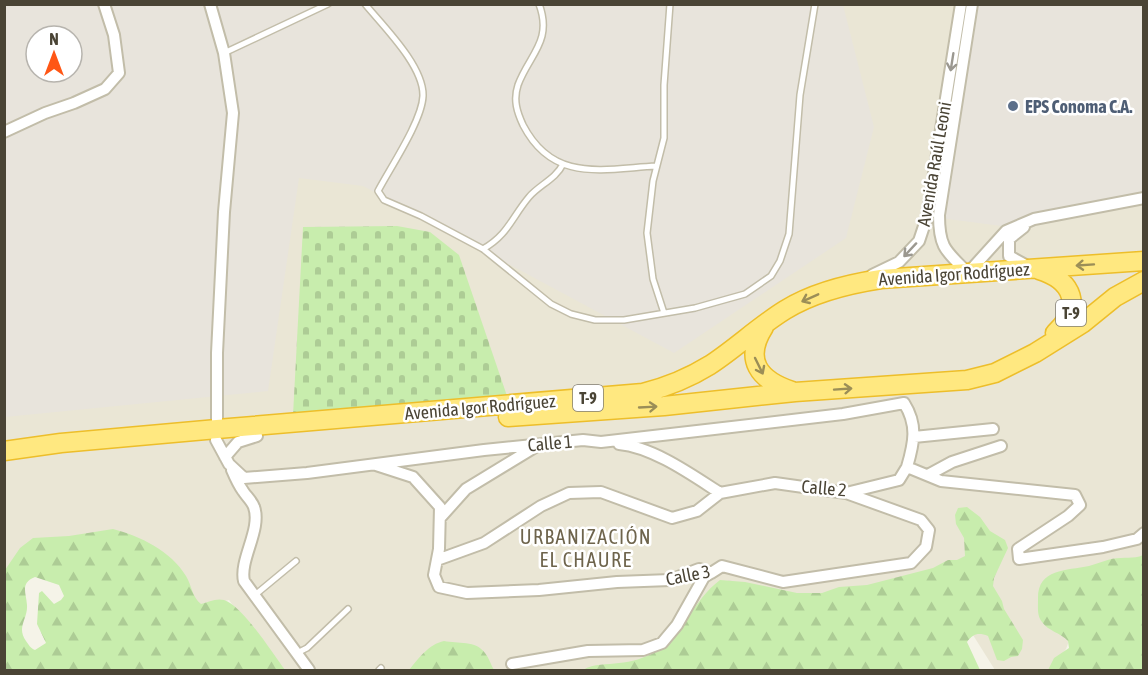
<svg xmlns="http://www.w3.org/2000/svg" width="1148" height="675" font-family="'Asap Condensed',sans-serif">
<defs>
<pattern id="forest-firs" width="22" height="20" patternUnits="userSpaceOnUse" patternTransform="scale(1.5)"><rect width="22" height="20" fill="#c8edad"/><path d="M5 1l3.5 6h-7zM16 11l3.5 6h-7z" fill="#adcc95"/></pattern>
<pattern id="cemetery-stones" width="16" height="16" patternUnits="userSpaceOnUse" patternTransform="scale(1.5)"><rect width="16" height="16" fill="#c8edad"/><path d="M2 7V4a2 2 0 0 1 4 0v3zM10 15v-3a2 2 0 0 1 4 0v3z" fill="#adcc95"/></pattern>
</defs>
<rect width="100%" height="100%" fill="#f5f3e8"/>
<path fill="#eae6d5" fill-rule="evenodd" d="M5 5H1143V560L1070 638 1066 649 1049 670H995L939 581 664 670H280L229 600 202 607 147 560 5 580ZM36 36H72V72H36Z"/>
<path fill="#e8e4dc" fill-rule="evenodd" d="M5 5H843L874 127 846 238 674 353 363 186 299 178 268 391 5 417ZM36 36H72V72H36Z
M977 5H1143V196L1009 227 940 218Z"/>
<path fill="url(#forest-firs)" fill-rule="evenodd" d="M967 507 980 517 990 531 1005 540 1008 548 994 578 993 586 1002 601 1004 609 1023 640 1022 649 1018 656 1011 657 1004 661 997 660 988 636C978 632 973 634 967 642L980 670H583C594 663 607 665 619 663 631 662 645 658 655 652 685 633 693 600 720 580L745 582 797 593H822L839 587 867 585 933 568 948 560H957L965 556 964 538 956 524 955 515 958 508Z
M113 529C140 536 171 551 186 576 192 586 192 597 201 604 208 602 216 598 224 600 242 605 273 654 285 670H5V570L20 548 33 538 69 536ZM35 577 59 585 64 596 61 600 54 604 42 591 39 593 37 624 46 643 35 650C30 648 29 645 26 641 16 627 28 619 27 605 26 592 20 583 35 577Z
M1143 555V670H1048L1054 658 1069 648 1068 641C1061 633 1048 631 1042 622 1037 616 1038 608 1038 600 1037 568 1066 571 1089 566 1100 563 1109 558 1121 558 1128 557 1136 559 1143 555Z
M444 641C458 644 476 640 485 653 489 658 491 665 494 670H409C418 659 429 644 444 641Z"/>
<path fill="url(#cemetery-stones)" d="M397 226 430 232 459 255 507 396 293 415 303 227Z"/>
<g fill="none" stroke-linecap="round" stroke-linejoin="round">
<defs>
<path id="service" d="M365 4C383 26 424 66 423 96 422 121 390 168 378 191L384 200 421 216 483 249 551 304 571 314 595 320H624L695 308 745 294 771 276 780 261 789 234 800 95 815 4
M539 4C553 41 529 55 518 85 513 100 517 112 523 125 553 183 602 169 656 166
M224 53 328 4
M483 249C508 235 512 217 529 197 539 185 556 179 563 164
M664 313 653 279 647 233 653 181 664 138V85L670 4
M255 595 296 561
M297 653 307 648 348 609
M379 670 381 668"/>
<path id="minor" d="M210 4 224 53 233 113 224 212 217 353V429
M972 4 939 215C939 248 946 251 968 273L1006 231 1034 219 1144 198
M4 132 45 113 74 103 105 89 119 73 114 35 104 4
M1024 227 1009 239V256L1029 267
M872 275 899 262 919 241 927 217 961 4
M914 437 993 429
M216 440 229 464 244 478 307 473 484 450 583 440 601 442 697 431 843 414 904 403C918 425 914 443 907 467
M619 444C653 447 692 475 720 493
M225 457 238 442 257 436
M376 465 413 477 440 507 439 549 434 575 439 587 467 593 539 590 617 582 670 580 699 569 711 573 722 566 783 582 911 563 926 547 929 530 921 520 846 493
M232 470C235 477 238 484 243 491 246 496 252 501 254 507 262 529 239 560 244 581L309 670
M928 475 952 462 1001 446
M440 518 466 489 535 447
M437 560 484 543 541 506 569 493 601 492 672 518 697 511 720 493 775 483 846 493 899 480 907 467 941 481 1075 495 1080 505 1068 516 1018 549 1019 559 1103 547 1137 539 1144 533
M512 664 588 651 643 650 662 643 677 625 704 577 711 573"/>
<path id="trunk" d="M1039 270C1074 281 1083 307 1055 333
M764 327C743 360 759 380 792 391
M508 417 664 406 795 392 967 380 995 373 1035 353 1083 323 1115 297 1144 281
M4 451 61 443 217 429 643 393C667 387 689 378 710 365 736 348 759 326 785 310 814 292 848 284 881 279L1144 261"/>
</defs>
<use href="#service" stroke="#c2bda9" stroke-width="8"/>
<use href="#minor" stroke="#c2bda9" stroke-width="14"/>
<use href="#trunk" stroke="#edbe2a" stroke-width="21"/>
<use href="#service" stroke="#fff" stroke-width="5"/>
<use href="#minor" stroke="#fff" stroke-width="10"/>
<use href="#trunk" stroke="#ffe880" stroke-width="18"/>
</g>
<defs><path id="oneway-shaft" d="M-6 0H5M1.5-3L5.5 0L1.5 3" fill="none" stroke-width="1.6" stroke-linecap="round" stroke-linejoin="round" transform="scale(1.5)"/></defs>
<g stroke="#9b9890">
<use href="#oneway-shaft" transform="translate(952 62) rotate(99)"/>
<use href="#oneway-shaft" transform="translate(910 250) rotate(133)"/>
</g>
<g stroke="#9b8e57">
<use href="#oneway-shaft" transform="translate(1085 265) rotate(176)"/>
<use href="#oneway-shaft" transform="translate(810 298) rotate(156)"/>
<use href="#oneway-shaft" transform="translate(759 366) rotate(64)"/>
<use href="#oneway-shaft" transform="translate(843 389) rotate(-4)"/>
<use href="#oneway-shaft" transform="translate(648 407) rotate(-3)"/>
</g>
<circle fill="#5c6f8a" stroke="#fff" stroke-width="2" cx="1013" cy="106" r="6"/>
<g text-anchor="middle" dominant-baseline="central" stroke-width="5" stroke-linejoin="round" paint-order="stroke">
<g fill="#fff" stroke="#807c72" stroke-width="1.5">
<rect x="1056" y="300" width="30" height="26" rx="4.5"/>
<rect x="573" y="385" width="30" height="26" rx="4.5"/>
</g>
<g font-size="16" font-weight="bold" fill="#4a4435">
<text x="1071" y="313">T-9</text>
<text x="588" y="398">T-9</text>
</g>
<g font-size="18" font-weight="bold" fill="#4e5e75" stroke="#fff" text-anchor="start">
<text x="1025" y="106">EPS Conoma C.A.</text>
</g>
<g font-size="18" fill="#4a4435" stroke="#fff">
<text transform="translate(934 164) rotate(-80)">Avenida Raúl Leoni</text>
<text transform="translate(954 274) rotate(-4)">Avenida Igor Rodríguez</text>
<text transform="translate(480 407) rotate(-5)">Avenida Igor Rodríguez</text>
<text transform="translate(550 443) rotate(-5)">Calle 1</text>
<text transform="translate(824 488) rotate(5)">Calle 2</text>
<text transform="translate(688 575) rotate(-11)">Calle 3</text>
</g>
<g font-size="20" letter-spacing="1.5" fill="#6e644c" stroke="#fff">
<text x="586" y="536">URBANIZACIÓN<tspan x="586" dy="23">EL CHAURE</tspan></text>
</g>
</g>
<rect width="1148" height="675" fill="none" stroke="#4a4435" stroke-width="12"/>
<g transform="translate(54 54)"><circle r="28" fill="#ffffff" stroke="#b7b4ae" stroke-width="1.5"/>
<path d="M0-4.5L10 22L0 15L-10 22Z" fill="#ff5615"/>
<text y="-9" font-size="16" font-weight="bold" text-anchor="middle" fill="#4a4435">N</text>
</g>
</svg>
